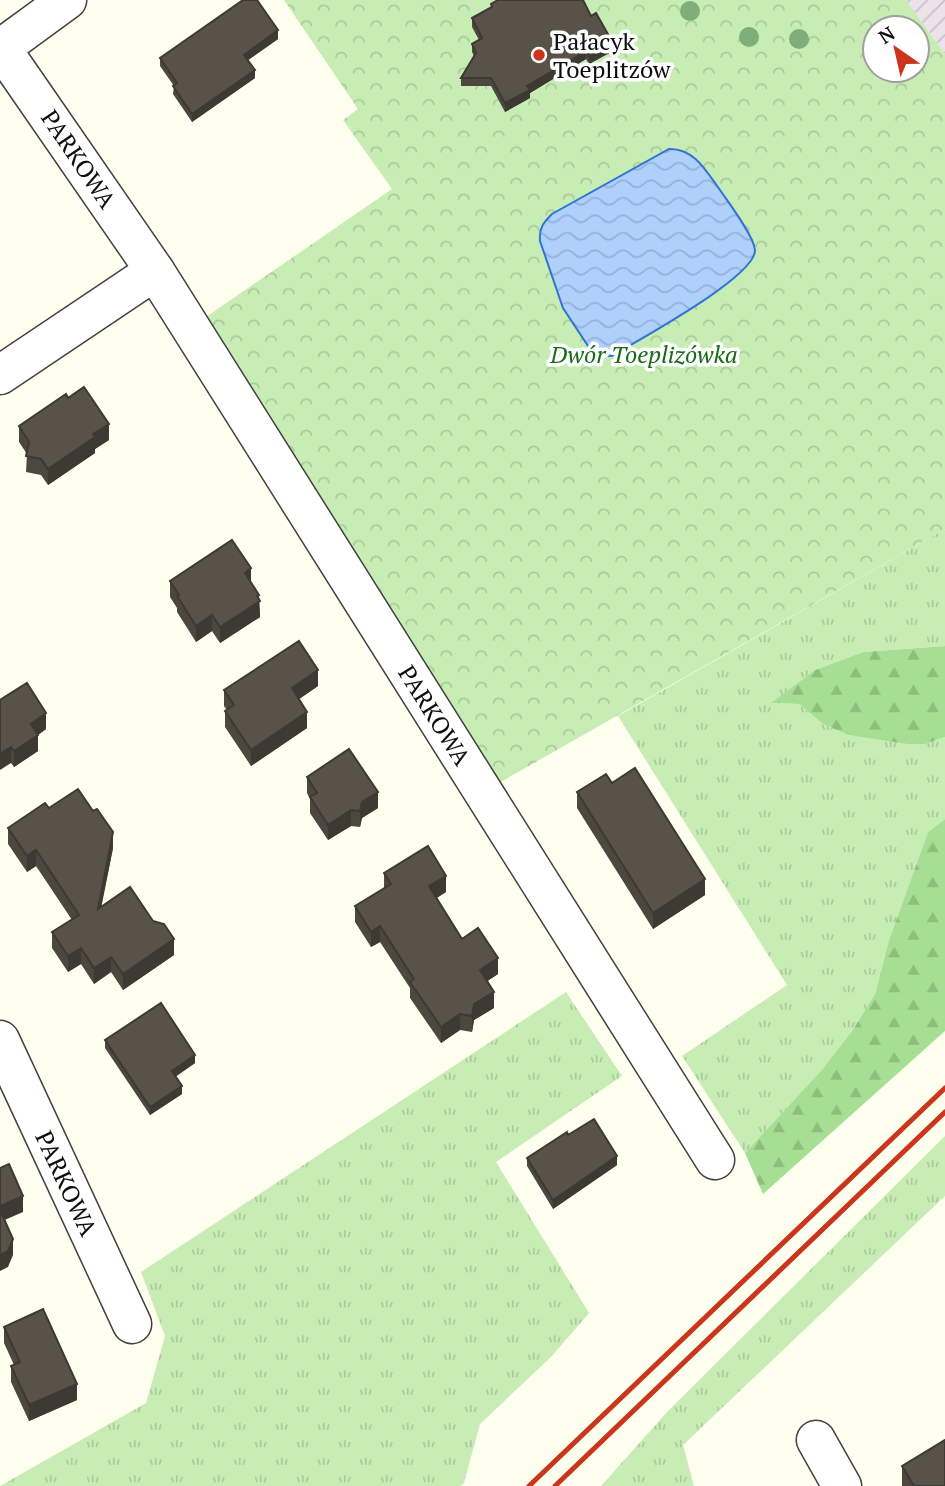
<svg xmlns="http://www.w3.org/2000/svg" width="945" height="1486" font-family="'PT Serif',serif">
<defs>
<pattern id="industrial-furrows" width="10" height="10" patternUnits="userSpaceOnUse" patternTransform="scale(1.75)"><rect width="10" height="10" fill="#ede2ec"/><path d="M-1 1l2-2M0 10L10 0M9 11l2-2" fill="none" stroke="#cac1c9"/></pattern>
<pattern id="grass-tufts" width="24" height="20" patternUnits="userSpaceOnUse" patternTransform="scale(1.75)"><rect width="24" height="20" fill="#c7edb5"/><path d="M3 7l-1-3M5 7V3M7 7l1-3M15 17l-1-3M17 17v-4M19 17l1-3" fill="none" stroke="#aaca9a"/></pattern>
<pattern id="forest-firs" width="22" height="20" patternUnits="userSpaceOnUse" patternTransform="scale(1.75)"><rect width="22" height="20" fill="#a6df93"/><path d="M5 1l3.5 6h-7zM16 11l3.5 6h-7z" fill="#8ebe7e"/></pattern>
<pattern id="park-crowns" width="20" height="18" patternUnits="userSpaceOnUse" patternTransform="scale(1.75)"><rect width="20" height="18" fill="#c7edb5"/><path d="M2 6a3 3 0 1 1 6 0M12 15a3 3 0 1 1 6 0" fill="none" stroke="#aaca9a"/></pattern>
<pattern id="water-waves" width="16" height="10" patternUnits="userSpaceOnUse" patternTransform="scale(1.75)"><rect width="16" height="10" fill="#afd0fb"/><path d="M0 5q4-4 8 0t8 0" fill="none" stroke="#95b1d6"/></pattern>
</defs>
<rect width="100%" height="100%" fill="#ffffef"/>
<path fill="url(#industrial-furrows)" d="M906 0H945V54Z"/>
<path fill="url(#grass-tufts)" d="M945 529V646L863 652 815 670 772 703 799 704 823 724 848 735 925 744 945 737V819L928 832 889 940 875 994 852 1031 822 1071 745 1153 682 1056 787 985 618 716Z
M566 992 622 1076 496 1162 589 1313 552 1356 480 1424 464 1483 461 1486H0L146 1403 165 1336 141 1272Z
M945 1136V1196L683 1445 694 1486H601L669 1410Z"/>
<path fill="url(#forest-firs)" d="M945 646V737L925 744H908L848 735 823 724 799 704 771 703 815 670 863 652Z
M945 819V1031L763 1194 745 1153 822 1070 852 1031 875 994 889 940 928 832Z"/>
<path fill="url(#park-crowns)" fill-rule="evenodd" d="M284 0H906L945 54V529L499 783 206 317 392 189 343 120 358 109ZM875 28H917V70H875Z"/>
<path fill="url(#water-waves)" stroke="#3074d8" stroke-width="2" d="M669 149C694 148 706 171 720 190 728 202 754 236 755 250 756 277 636 341 612 356L594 355 563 308 540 241C539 228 543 223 552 214Z"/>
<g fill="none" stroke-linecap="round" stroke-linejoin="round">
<defs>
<g id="minor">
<path d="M0 49 67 0"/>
<path id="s1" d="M155 271 715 1160"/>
<path d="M0 375 155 271 1 48"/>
<path id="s2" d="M0 1040 132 1324"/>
<path d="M816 1440 842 1486"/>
</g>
</defs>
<use href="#minor" stroke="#414141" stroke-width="41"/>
<use href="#minor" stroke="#fff" stroke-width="38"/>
<path stroke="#ca351b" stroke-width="5" d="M529 1486 945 1088
M555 1486 945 1112"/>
</g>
<g fill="#80ae79">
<circle cx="690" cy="11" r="10"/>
<circle cx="749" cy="37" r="10"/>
<circle cx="799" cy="39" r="10"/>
</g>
<path fill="#4c473f" d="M491 4 591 16 613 51 589 64 586 59 530 93V98L505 112 491 86H461V78L474 56 472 52V44L479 40 472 27V18L491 8Z
M278 39 248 60 255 78 192 122 173 94 174 86 160 66V58Z
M68 398 109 440 95 449V453L48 485 41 475 26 472 27 454 19 442V426Z
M170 581 251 582 259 600 260 617 220 643 212 631 196 642 177 612V608L170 597Z
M318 686 299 699 307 728 251 766 225 727V711L227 710 224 706V690Z
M0 700 46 729 38 735V751L14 767 11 763Z
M307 777 378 808 362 818 360 827 351 826 328 840 310 813V799L307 793Z
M612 783 705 895 653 929 577 808V792Z
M49 808 113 848 101 906 174 955 123 990 111 972 94 984 81 964 68 972 52 948V932L72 920 36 866 27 872 8 844V828Z
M384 873 446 892 437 898 462 939 498 974 487 981 494 1008 474 1020 472 1032 460 1030 441 1043 410 998V988L380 942 371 947 355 922V906L384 888Z
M105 1040 195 1063 175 1077 182 1094 150 1115 105 1048Z
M568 1135 617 1165 553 1209 527 1166V1158Z
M4 1327 77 1400 29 1421 11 1382V1366L14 1365 4 1343Z
M902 1466 945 1486H902Z"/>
<path fill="#3e3933" d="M278 30V39L244 63V55Z
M613 43V51L589 64V56Z
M586 51V59L530 93V98L505 112V103L527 86Z
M255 70V78L192 122V114Z
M109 424V440L95 449V453L48 485V469L93 434Z
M251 568V584L245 573Z
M259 595 260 617 220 643V627Z
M212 615V631L196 642V626Z
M318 670V686L292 704V688Z
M307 712V728L251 766V750Z
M46 713V729L31 740V724Z
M38 735V751L14 767V751Z
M11 747V763L0 770V754Z
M378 792V808L362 818 360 827V811L362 802Z
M351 810V826L328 840V825Z
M113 832V848L98 924V909Z
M36 850V866L27 872V856Z
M446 876V892L429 902V886Z
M705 879V895L653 929V913Z
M380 926V942L371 947V932Z
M174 939V955L123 990V974Z
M81 948V964L68 972V956Z
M111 957V972L94 984V968Z
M498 958V974L480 986V970Z
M494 992V1008L474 1020 472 1032V1016L474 1004Z
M460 1014V1030L441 1043V1027Z
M195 1055V1063L172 1079V1071Z
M182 1086V1094L150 1115V1107Z
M617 1156V1165L553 1209V1200Z
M23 1196V1212L0 1222V1206Z
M13 1239V1255L8 1267 0 1271V1255Z
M77 1384V1400L29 1421V1405Z"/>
<path fill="#585249" stroke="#3e3933" stroke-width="2" d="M243 0H257L278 30 244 55 255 70 192 114 173 86 177 83 160 58Z
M498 0H583L591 16 596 13 613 43 589 56 586 51 527 86 530 90 505 103 491 78H461L476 53 472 44 482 38 472 18 492 7 491 4Z
M84 387 109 424 93 434 95 437 48 469 41 459 26 456 29 442 19 426 66 394 68 398Z
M232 540 251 568 245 573 259 595 257 596 260 601 220 627 212 615 196 626 177 596 179 595 170 581Z
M299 641 318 670 292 688 307 712 251 750 225 711 234 705 224 690Z
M27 683 46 713 31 724 38 735 14 751 11 747 0 754V700Z
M349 749 378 792 362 802 360 811 351 810 328 825 310 797 317 793 307 777Z
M635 768 705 879 653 913 577 792 606 774 612 783Z
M78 789 93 811 97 809 113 832 98 909 130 887 153 921 164 924 174 939 123 974 111 957 94 968 81 948 68 956 52 932 79 915 36 850 27 856 8 828 45 803 49 808Z
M428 846 446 876 429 886 462 939 478 928 498 958 480 970 494 992 474 1004 472 1016 460 1014 441 1027 410 982 414 979 380 926 371 932 355 906 391 884 384 873Z
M161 1003 195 1055 172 1071 182 1086 150 1107 105 1040Z
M594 1119 617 1156 553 1200 527 1158 567 1132 568 1135Z
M9 1164 23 1196 0 1206V1168Z
M0 1210 13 1239 8 1251 0 1255Z
M43 1309 77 1384 29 1405 11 1366 20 1362 4 1327Z
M945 1440V1486H914L902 1466Z"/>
<circle fill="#ca351b" stroke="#fff" stroke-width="2.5" cx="539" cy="55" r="7"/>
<g text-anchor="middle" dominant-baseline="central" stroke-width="7" stroke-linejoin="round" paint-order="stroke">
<g font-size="24" fill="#0e0e0e" stroke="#fff" text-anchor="start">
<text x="553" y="41">Pałacyk<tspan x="553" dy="28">Toeplitzów</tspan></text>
</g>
<g font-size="24" fill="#0e0e0e" stroke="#fff">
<text transform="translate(79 159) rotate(56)">PARKOWA</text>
<text stroke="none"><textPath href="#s1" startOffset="525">PARKOWA</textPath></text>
<text stroke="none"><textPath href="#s2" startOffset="158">PARKOWA</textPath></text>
</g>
<g font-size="24" font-style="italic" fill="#196b19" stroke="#fff">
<text x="644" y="354">Dwór Toeplizówka</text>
</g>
</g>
<g transform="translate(896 49) rotate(326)"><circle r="33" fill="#ffffff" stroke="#9f9f9f" stroke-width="2"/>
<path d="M0-5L12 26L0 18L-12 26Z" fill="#ca351b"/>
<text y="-10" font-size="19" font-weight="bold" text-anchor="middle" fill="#0e0e0e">N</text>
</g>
</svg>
